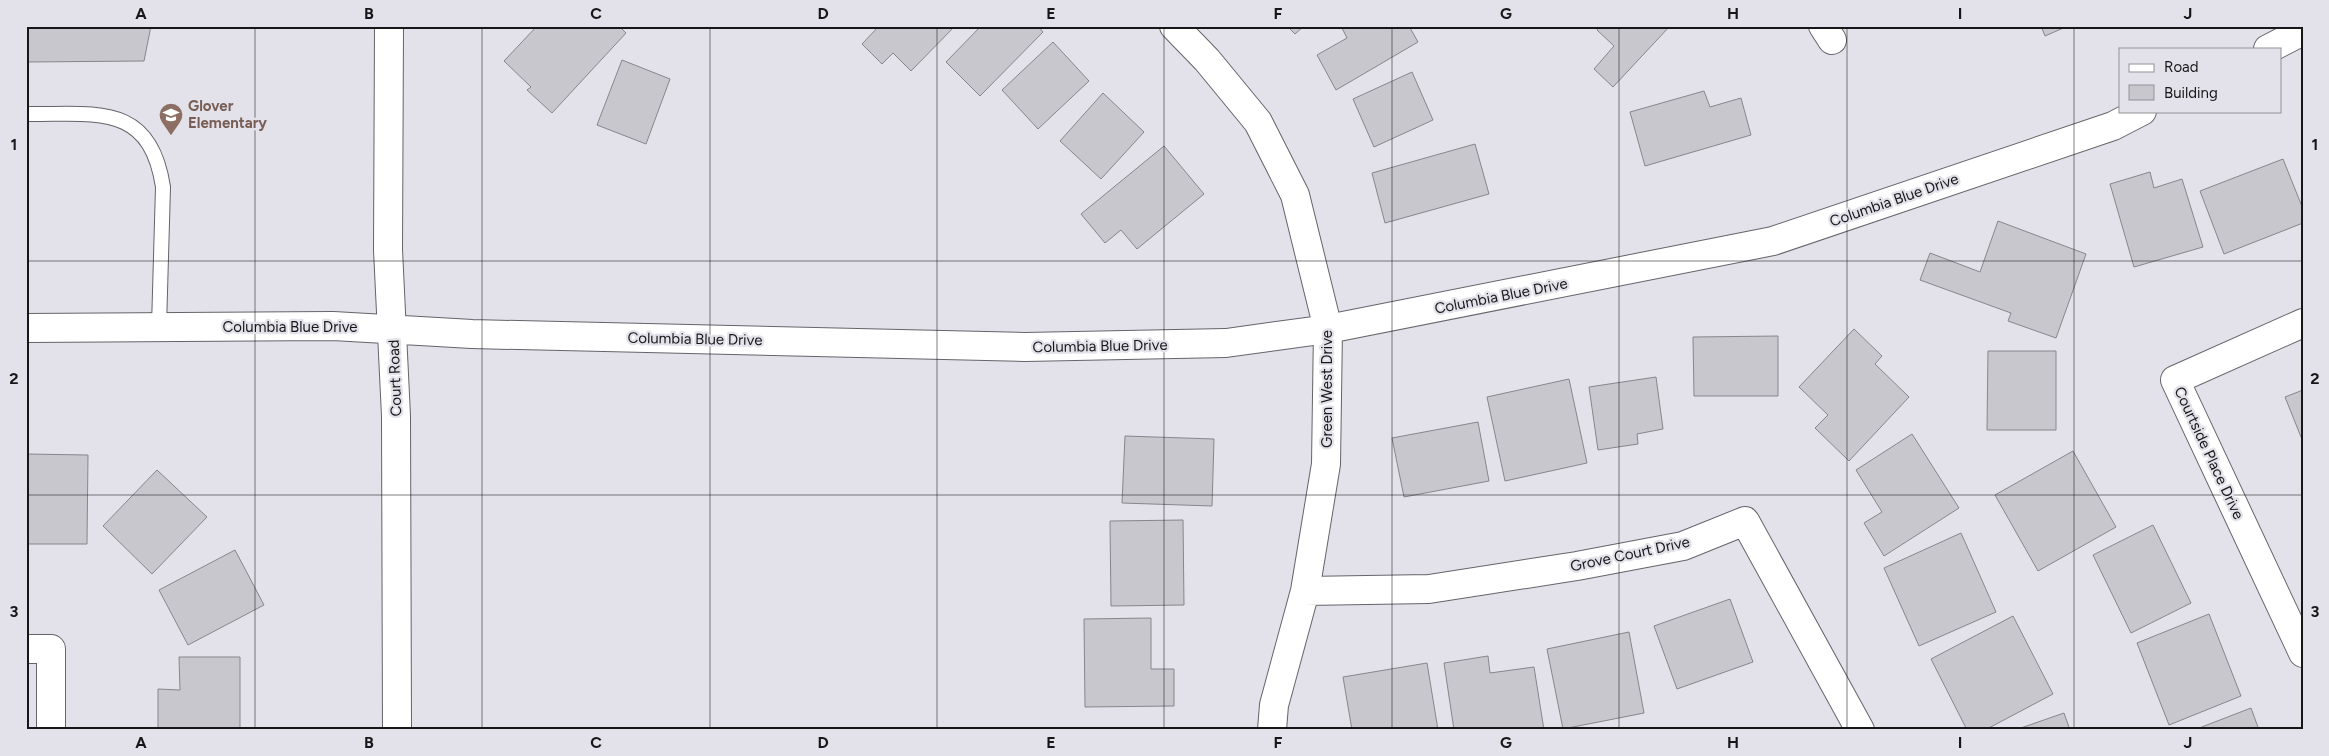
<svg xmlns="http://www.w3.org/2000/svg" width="2329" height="756" font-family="Figtree,sans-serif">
<rect width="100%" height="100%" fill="#e3e2ea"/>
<path fill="#c8c7ce" stroke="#86868c" d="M26 26H151L144 61 26 62Z
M537 26H619L626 33 552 113 527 90 531 87 504 61Z
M879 26H955L911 71 893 53 882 64 862 44Z
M981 26H1038L1043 32 980 96 946 62Z
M1287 26H1304L1295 34Z
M1341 26H1409L1418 42 1336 90 1317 55 1347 38Z
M1600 26H1670L1613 87 1594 69 1614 46 1597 30Z
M2041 26H2068L2045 36Z
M1053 42 1089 81 1038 129 1002 90Z
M622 60 670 79 646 144 597 125Z
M1412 72 1433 120 1374 147 1353 99Z
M1704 91 1710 107 1741 98 1751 135 1645 166 1630 112Z
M1103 93 1144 132 1101 179 1060 141Z
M1475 144 1489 194 1385 223 1372 173Z
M1164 146 1204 194 1137 249 1121 230 1105 243 1081 214Z
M2283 159 2303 209V223L2224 254 2200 191Z
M2150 172 2154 188 2182 179 2203 247 2134 267 2110 184Z
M1998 221 2086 254 2056 338 2008 321 2011 313 1920 280 1930 253 1980 272Z
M1854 329 1882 356 1875 364 1909 397 1849 461 1815 428 1828 415 1799 387Z
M1778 336V396H1694L1693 337Z
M1988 351H2056V430H1987Z
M1656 377 1663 429 1637 434 1638 444 1598 450 1589 387Z
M1569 379 1587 463 1505 481 1487 397Z
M2303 390V442L2285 397Z
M1478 422 1489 481 1404 497 1392 438Z
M1912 434 1959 508 1884 556 1864 523 1882 512 1856 470Z
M1125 436 1214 439 1212 506 1122 503Z
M2073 451 2116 527 2038 571 1995 495Z
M26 454 88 455 87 544H26Z
M157 470 207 517 152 574 103 526Z
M1183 520 1184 605 1111 606 1110 521Z
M2153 525 2191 603 2131 633 2093 555Z
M1961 533 1996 612 1919 646 1884 568Z
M235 550 264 605 188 645 159 590Z
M1730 599 1753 662 1677 689 1654 626Z
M2209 614 2241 696 2169 725 2137 643Z
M2013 616 2053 694 1985 730H1967L1931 659Z
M1151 618V669H1174V706L1085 707 1084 619Z
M1629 632 1644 713 1563 729 1547 649Z
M1488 656 1490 673 1534 667 1544 730H1454L1444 663Z
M179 657H240V728H158V689L180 690Z
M1427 663 1438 730H1352L1343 677Z
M2251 708 2259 730H2194Z
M2064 713 2070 730H2015Z"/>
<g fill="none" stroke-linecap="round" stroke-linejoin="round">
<defs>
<path id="lane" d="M26 114C94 115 150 101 163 187L159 327"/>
<path id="street" d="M1174 26 1207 60 1258 122 1295 195 1328 329 1326 464 1305 591 1274 705 1272 730
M1823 26 1832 40
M2303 323 2175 380 2303 653
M1305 591 1429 589 1577 566 1683 546 1745 521 1860 730
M26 649H51V730"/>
<path id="secondary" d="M389 26 388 250 396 416 397 730
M2268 49 2303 31
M26 328 333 326 472 334 1025 347 1226 343 1328 329 1773 241 2113 126 2142 111"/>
</defs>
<use href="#lane" stroke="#64646a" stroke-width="16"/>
<use href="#street" stroke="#64646a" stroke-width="30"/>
<use href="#secondary" stroke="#64646a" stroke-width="30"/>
<use href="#lane" stroke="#fff" stroke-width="14"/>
<use href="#street" stroke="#fff" stroke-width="28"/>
<use href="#secondary" stroke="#fff" stroke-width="28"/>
</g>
<path fill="none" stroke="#171719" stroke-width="1" stroke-opacity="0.55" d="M255 26V730M482 26V730M710 26V730M937 26V730M1164 26V730M1392 26V730M1619 26V730M1847 26V730M2074 26V730M26 261H2303M26 495H2303"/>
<defs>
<symbol id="school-pin" viewBox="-11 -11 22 30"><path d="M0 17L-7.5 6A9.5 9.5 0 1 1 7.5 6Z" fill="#8d6e63" stroke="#e3e2ea"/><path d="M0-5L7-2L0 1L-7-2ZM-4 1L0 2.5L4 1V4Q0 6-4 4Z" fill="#fff"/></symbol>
</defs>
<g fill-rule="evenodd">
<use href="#school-pin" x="157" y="101" width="28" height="38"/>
</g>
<g text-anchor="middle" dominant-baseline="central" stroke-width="4.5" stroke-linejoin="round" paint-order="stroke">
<g font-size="15" font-weight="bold" fill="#785e54" stroke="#e3e2ea" text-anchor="start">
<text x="188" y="106">Glover<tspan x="188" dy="17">Elementary</tspan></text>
</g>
<g font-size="15" fill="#171719" stroke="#e3e2ea">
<text transform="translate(1894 200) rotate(-19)">Columbia Blue Drive</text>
<text transform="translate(1501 296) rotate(-11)">Columbia Blue Drive</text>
<text x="290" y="327">Columbia Blue Drive</text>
<text transform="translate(695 339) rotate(1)">Columbia Blue Drive</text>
<text transform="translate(1100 346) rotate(-1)">Columbia Blue Drive</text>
<text transform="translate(395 378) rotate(-92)">Court Road</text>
<text transform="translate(1327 389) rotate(-90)">Green West Drive</text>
<text transform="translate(2209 453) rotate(65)">Courtside Place Drive</text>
<text transform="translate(1630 554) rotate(-12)">Grove Court Drive</text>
</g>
</g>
<rect width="2329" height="756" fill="none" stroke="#e3e2ea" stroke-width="55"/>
<rect x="2119" y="48" width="162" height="65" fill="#e3e2ea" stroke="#919196"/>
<rect x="2129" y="64" width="25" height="8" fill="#ffffff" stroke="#919196"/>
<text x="2164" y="72" font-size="15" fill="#171719">Road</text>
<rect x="2129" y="85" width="25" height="15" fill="#c8c7ce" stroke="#919196"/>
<text x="2164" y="98" font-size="15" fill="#171719">Building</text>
<rect x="28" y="28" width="2274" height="700" fill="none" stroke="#171719" stroke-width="2"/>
<g font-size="16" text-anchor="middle" font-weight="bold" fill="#171719">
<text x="141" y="19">A</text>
<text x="369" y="19">B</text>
<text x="596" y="19">C</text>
<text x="823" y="19">D</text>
<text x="1051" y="19">E</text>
<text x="1278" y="19">F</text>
<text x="1506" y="19">G</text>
<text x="1733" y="19">H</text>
<text x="1960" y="19">I</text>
<text x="2188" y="19">J</text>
<text x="14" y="150">1</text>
<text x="2315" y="150">1</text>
<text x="14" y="384">2</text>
<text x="2315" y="384">2</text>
<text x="14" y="617">3</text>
<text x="2315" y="617">3</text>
<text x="141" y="748">A</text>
<text x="369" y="748">B</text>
<text x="596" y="748">C</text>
<text x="823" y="748">D</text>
<text x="1051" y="748">E</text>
<text x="1278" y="748">F</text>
<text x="1506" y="748">G</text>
<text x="1733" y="748">H</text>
<text x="1960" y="748">I</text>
<text x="2188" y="748">J</text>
</g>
</svg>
